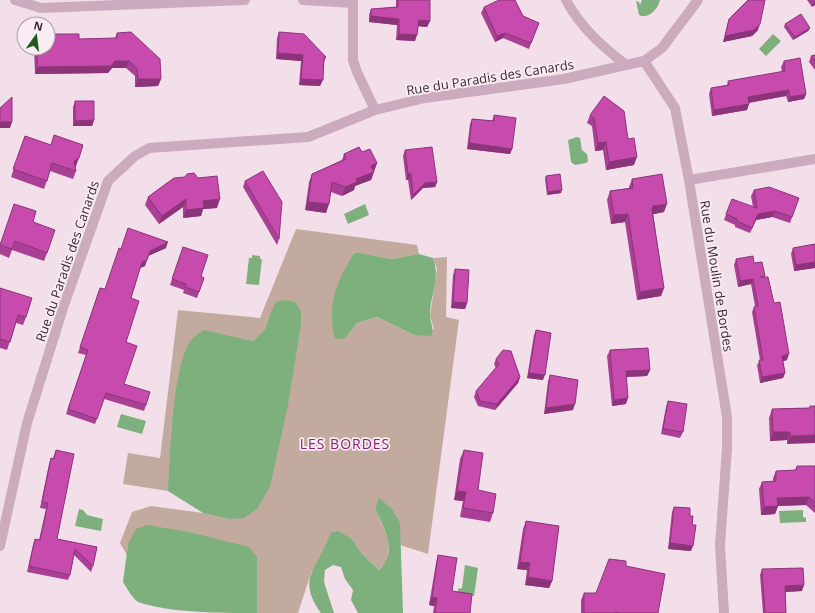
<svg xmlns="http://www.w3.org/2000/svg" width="815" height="613" font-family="'Open Sans',sans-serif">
<rect width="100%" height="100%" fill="#f3dfe9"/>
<path fill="#c3aa9f" d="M296 229 417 245 419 254 391 259 354 252 346 338 357 323 377 317 414 335 434 329 430 316 437 269 433 258 447 257 446 317 459 320 428 554 400 545V523L375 508 389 541 388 560 379 570 362 554 352 539 330 533 326 545 311 573 298 613H257V557L128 544 127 555 120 543 132 512 151 506 203 513 228 519 270 314 265 329 253 341 231 337 172 421 168 491 123 484 128 453 160 458 178 310 260 318Z"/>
<path fill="#7eb07e" d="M642 0H660C658 9 648 20 639 15L636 1 639 2 640 5Z
M773 34 781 41 766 56 759 49Z
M577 137 580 138 582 150 587 154 588 161 586 163 575 165 571 162 568 140Z
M365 204 369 215 348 224 344 214Z
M355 252 391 259 419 254 433 258C441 280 430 294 430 315 430 324 435 327 431 336L414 335 377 317 357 323 346 338 335 339C326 304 337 281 355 252Z
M252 255 260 256V259H262L259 285 246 284 249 258H252Z
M285 300 295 302 301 312V324L288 405 270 487 257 509 244 518 228 519 203 513 168 491C170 458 172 363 192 339 195 336 200 333 204 330L253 341 265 329 270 314 276 302Z
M121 414 146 421 142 434 117 427Z
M379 498 392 509 400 523 403 613H358L351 600 353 590 345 579 341 567 333 565 325 570 324 582 334 613H321C295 577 319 568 330 533L338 531 352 539 362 554 379 570C399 550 384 530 375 508Z
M79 509 83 510 87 515 103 519 101 531 75 526Z
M803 510V517L806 518V522L780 523 779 511Z
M147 525 189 532 249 547 257 557V613C221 613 169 613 138 602 132 598 127 588 123 582L128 544 136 529Z
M465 565 478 568 474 596 458 594V589L462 588Z"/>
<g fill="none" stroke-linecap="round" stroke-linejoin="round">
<path stroke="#ccabbe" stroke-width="10" d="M15 0 41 8 245 0
M303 0 353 3
M353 0V60L357 72 375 110
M566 0C580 27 603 47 626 65L644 61 675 108 689 180 727 417V448L720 545 724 613
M644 61 662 48 698 0
M689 180 815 159
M0 546 27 423 64 305 108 181 135 156 149 148 308 137 375 110 425 98 564 79 626 65"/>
</g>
<path fill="#aa4095" d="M396 0H430V21L427 27 418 26 415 41 396 40 397 25 369 22V15L371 9 396 7Z
M807 0H815V5L812 7Z
M484 7 523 16 539 23 529 49 503 38 495 42 481 13Z
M729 19 758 30 752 36 723 42Z
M785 24 810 28 808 31 793 40 784 27Z
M279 32 326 57 324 62 320 86 299 85 301 61 276 59 277 38Z
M117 33 161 79 158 86 135 87V76L126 68H112L108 73 35 74 34 48H48L53 34 79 39 115 38Z
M815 55V70L809 62 811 56Z
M784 61 806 94 804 99 788 102 786 96 749 103 747 110 712 116 709 94 711 88 727 85 728 81 782 72 781 67Z
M75 101 94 120 92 126H73V107Z
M494 115 512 149 510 154 467 149 470 124 472 119 492 121Z
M590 115 628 139 634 165 606 170 603 150 595 151 592 126 587 123Z
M25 136 76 166 75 167 76 171 73 179 50 171 44 189 11 177Z
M405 150 437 182 435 187 423 188 411 200 408 180H406L403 156Z
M362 152 377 163 371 180 355 186 354 190 342 196 331 192 326 213 305 210 309 182 312 174 342 160 344 154Z
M546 176 561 193 547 195 545 179Z
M174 178 217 208 203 209 201 216 183 218V207L159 224 145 205 148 197Z
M632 179 664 212 653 214 664 288 661 296 637 300 625 222 611 224 607 200 610 191 629 188V187Z
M245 181 279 239 277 245 243 187Z
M754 190 799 198 790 223 772 217 756 220 750 233 735 227V225L724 220 726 214 753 207 751 196Z
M33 222 47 253 44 261 12 250 9 258 0 254V243Z
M815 244V268L794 271 791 254 793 248Z
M183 247 201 276 204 278 197 298 183 293 184 290 170 285Z
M166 248 148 256 145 266 140 268 131 298 126 342 124 384 146 405 144 411 104 399 95 424 66 414 86 355 78 353 100 288 105 289 121 249Z
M736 259 754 263 765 276V277L774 303 787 360 783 361 785 373 783 378 760 383 757 365 760 360 752 312 754 307 755 306 751 284 738 287 734 265Z
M455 269 467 303 465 309 451 308 453 275Z
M0 288 26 317 23 325 16 323 7 350 0 348Z
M536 330 543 380 527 378 534 335Z
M610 350 650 370 647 376 626 377V404L612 406 607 356Z
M496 359 520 377 518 383 495 410 478 406 474 397 476 391 496 368 494 364Z
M550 375 573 410 544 414 548 381Z
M668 401 683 432 680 438 661 434 666 407Z
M810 406H815L787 444V440L770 441 769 418 772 409 809 408Z
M56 450 57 539 97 547 93 566 91 572 74 555 70 575 68 580 27 572 33 545 35 539 39 540 46 509 40 508 49 464 51 458H53Z
M464 450 478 490 493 513 490 522 460 517 463 501 454 500 460 459Z
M797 466H815V513L806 505 778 506 775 514 761 515 759 489 762 482 773 481V478L776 471 795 470Z
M674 507 690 516 692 525 691 551 668 549 672 512Z
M526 521 552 581 549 588 525 585 527 570 517 569 523 529Z
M438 555 452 591 470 613H433L434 606 429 605 436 563Z
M626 566 658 613H581V600L584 593H596Z
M762 569 802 591 785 592 786 613H763L760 575Z"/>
<path fill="#8b3479" d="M815 1V5L812 7 814 2Z
M371 16 399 19 397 25 369 22Z
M419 20 430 21 427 27 417 26Z
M760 24 758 30 752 36 723 42 725 36Z
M810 28 808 31 793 40 795 37Z
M505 33 503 38 495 42 497 36Z
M399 34 417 35 415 41 396 40Z
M278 53 303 55 301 61 276 59Z
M115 61H129L126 68H112L108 73 35 74 37 67Z
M138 79H161L158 86 135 87Z
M301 79 323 80 320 86 299 85Z
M789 90 786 96 746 103 748 97Z
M806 94 804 99 788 102 790 97Z
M749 104 747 110 712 116 714 110Z
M94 120 92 126H73L75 121Z
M0 122H12L10 128H0Z
M606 142 603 150 595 151 598 143Z
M469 143 512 149 510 154 467 149Z
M637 157 634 165 606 170 609 162Z
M79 158 76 166 71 169 74 161Z
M377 163 371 180 355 186 354 190 342 196 345 187 356 179 371 166Z
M408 174H411L408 180H406Z
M437 182 435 187 423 188 411 200 413 195 425 183Z
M562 190 561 193 547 195 548 192Z
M186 199 183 207 159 224 162 216Z
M220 199 217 208 203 209 201 216 183 218 186 210 203 201Z
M308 202 329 204 326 213 305 210Z
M667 204 664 212 650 215 653 206Z
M775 211 772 217 756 220 750 233 758 214Z
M628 214 625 222 611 224 614 215Z
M168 242 166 248 148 256 150 251Z
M147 260 145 266 140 268 142 262Z
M815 262V268L794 271 796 265Z
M753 279 751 284 738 287 740 281Z
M664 288 661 296 637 300 640 292Z
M453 302 467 303 465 309 451 308Z
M789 354 787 360 780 362 782 356Z
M650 370 647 376 624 377 626 371Z
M529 373 545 375 543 380 527 378Z
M785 373 783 378 760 383 762 377Z
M520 377 518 383 495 410 497 404Z
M628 398 626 404 612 406 614 400Z
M575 404 573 410 544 414 546 408Z
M773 432H790L787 440 770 441Z
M815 435V443L787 444 790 436Z
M457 491 466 492 463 501 454 500Z
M809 497 806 505 775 506 777 498Z
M778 506 775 514 761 515 764 507Z
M670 543 693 546 691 551 668 549Z
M520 562 530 563 527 570 517 569Z
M528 577 552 581 549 588 525 585Z
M804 585 802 591 783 592 785 586Z
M432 597 437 598 434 606 429 605Z"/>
<path fill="#c64bad" stroke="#8b3479" d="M398 0H430V21L419 20 417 35 399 34V19L371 16V9L398 7Z
M499 0H515L523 16 539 23 531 43 505 33 497 36 484 7Z
M748 0H765L760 24 754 30 725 36 729 19Z
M801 14 810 28 795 37 785 24Z
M131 32 160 59 161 79H138L137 69 129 61H115L111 66 37 67V48H48V37H54L53 34H79V39L117 38V33Z
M279 32 304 34 326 57H324L323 80 301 79 303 55 278 53Z
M815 55V61L811 56Z
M800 58 806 94 790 97 789 90 748 97 749 104 714 110 711 88 729 85 728 81 785 71 784 61Z
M604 96 624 111 628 139 634 138 637 157 609 162 606 142 598 143 594 118 590 115Z
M12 97V122H0V108Z
M75 101H94V120L75 121Z
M494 115 516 118 512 149 469 143 472 119 494 121Z
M54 135 83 145 79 158 74 161 76 171 52 163 47 181 13 169 25 136 51 145Z
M359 147 362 152 370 149 377 163 371 166 374 172 356 179 357 182 345 187 332 182 329 204 308 202 312 174 346 159 344 154Z
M432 147 437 182 425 183 413 195 411 174H408L405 150Z
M263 171 282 202 279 239 245 181Z
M194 173 198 178 217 176 220 199 203 201 204 208 186 210V199L162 216 148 197 174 178 185 177 187 174Z
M560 174 562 190 548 192 546 176Z
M662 174 667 204 653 206 652 210 664 288 640 292 628 214 614 215 610 191 633 188 632 179Z
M769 187 799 198 792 217 775 211 758 214 752 228 737 221V219L726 214 732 199 757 208 754 190Z
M14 204 36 211 33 222 55 230 47 253 15 241 12 249 0 245Z
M128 228 168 242 150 251 147 260 142 262 131 298 139 301 126 342 137 346 124 384 150 392 146 405 106 393 97 419 68 409 88 350 80 347 100 288 105 289 119 248 121 249Z
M815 244V262L796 265 793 248Z
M183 247 208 255 201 276 204 278 199 292 185 287 186 284 172 279Z
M753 256 754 263 762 262 765 276 760 277H768L774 303 780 302 789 354 782 356 785 373 762 377 759 360H763L754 307 758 306 753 279 740 281 736 259Z
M455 269 469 270 467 303 453 302Z
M0 288 32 298 26 317 18 315 10 342 0 339Z
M536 330 551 333 545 375 529 373Z
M648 348 650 370 626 371 628 398 614 400 610 350Z
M503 350 511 351 520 377 497 404 480 401 476 391 499 364 496 359Z
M550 375 578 380 575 404 546 408Z
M668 401 687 404 683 432 663 429Z
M810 406H815V435L790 436V432H773L772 409 810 408Z
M56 450 74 454 57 539 97 547 93 566 75 549 70 575 29 566 35 539 40 540 48 503 42 502 51 458 54 459Z
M464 450 483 453 478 490 496 494 493 513 463 508 466 492 457 491Z
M797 466H815V503L809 497 777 498 778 506 764 507 762 482 776 481V471L796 470Z
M674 507 690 508V516H693L692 525H696L693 546 670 543Z
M526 521 559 526 552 581 528 577 530 563 520 562Z
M438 555 457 558 452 591 472 594 470 613H435L437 598 432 597Z
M609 559 626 561V566L665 574 658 613H620L616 612V613H584V593H596Z
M803 568 804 585 785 586 786 613H765L762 569Z"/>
<g text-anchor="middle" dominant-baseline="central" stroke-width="3.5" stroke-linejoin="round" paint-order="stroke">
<g font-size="13" fill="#392a35" stroke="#faecf3">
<text transform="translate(490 77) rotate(-9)">Rue du Paradis des Canards</text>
<text transform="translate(67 261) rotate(-71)">Rue du Paradis des Canards</text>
<text transform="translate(717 276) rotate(81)">Rue du Moulin de Bordes</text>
</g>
<g font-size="14" letter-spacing="1" fill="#892374" stroke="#faecf3">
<text x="345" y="443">LES BORDES</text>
</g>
</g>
<g transform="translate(36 36) rotate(14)"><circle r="19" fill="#faecf3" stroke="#ad9ea7"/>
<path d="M0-3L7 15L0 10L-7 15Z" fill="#1f5b21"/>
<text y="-6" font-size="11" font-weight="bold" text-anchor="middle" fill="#392a35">N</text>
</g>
</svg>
